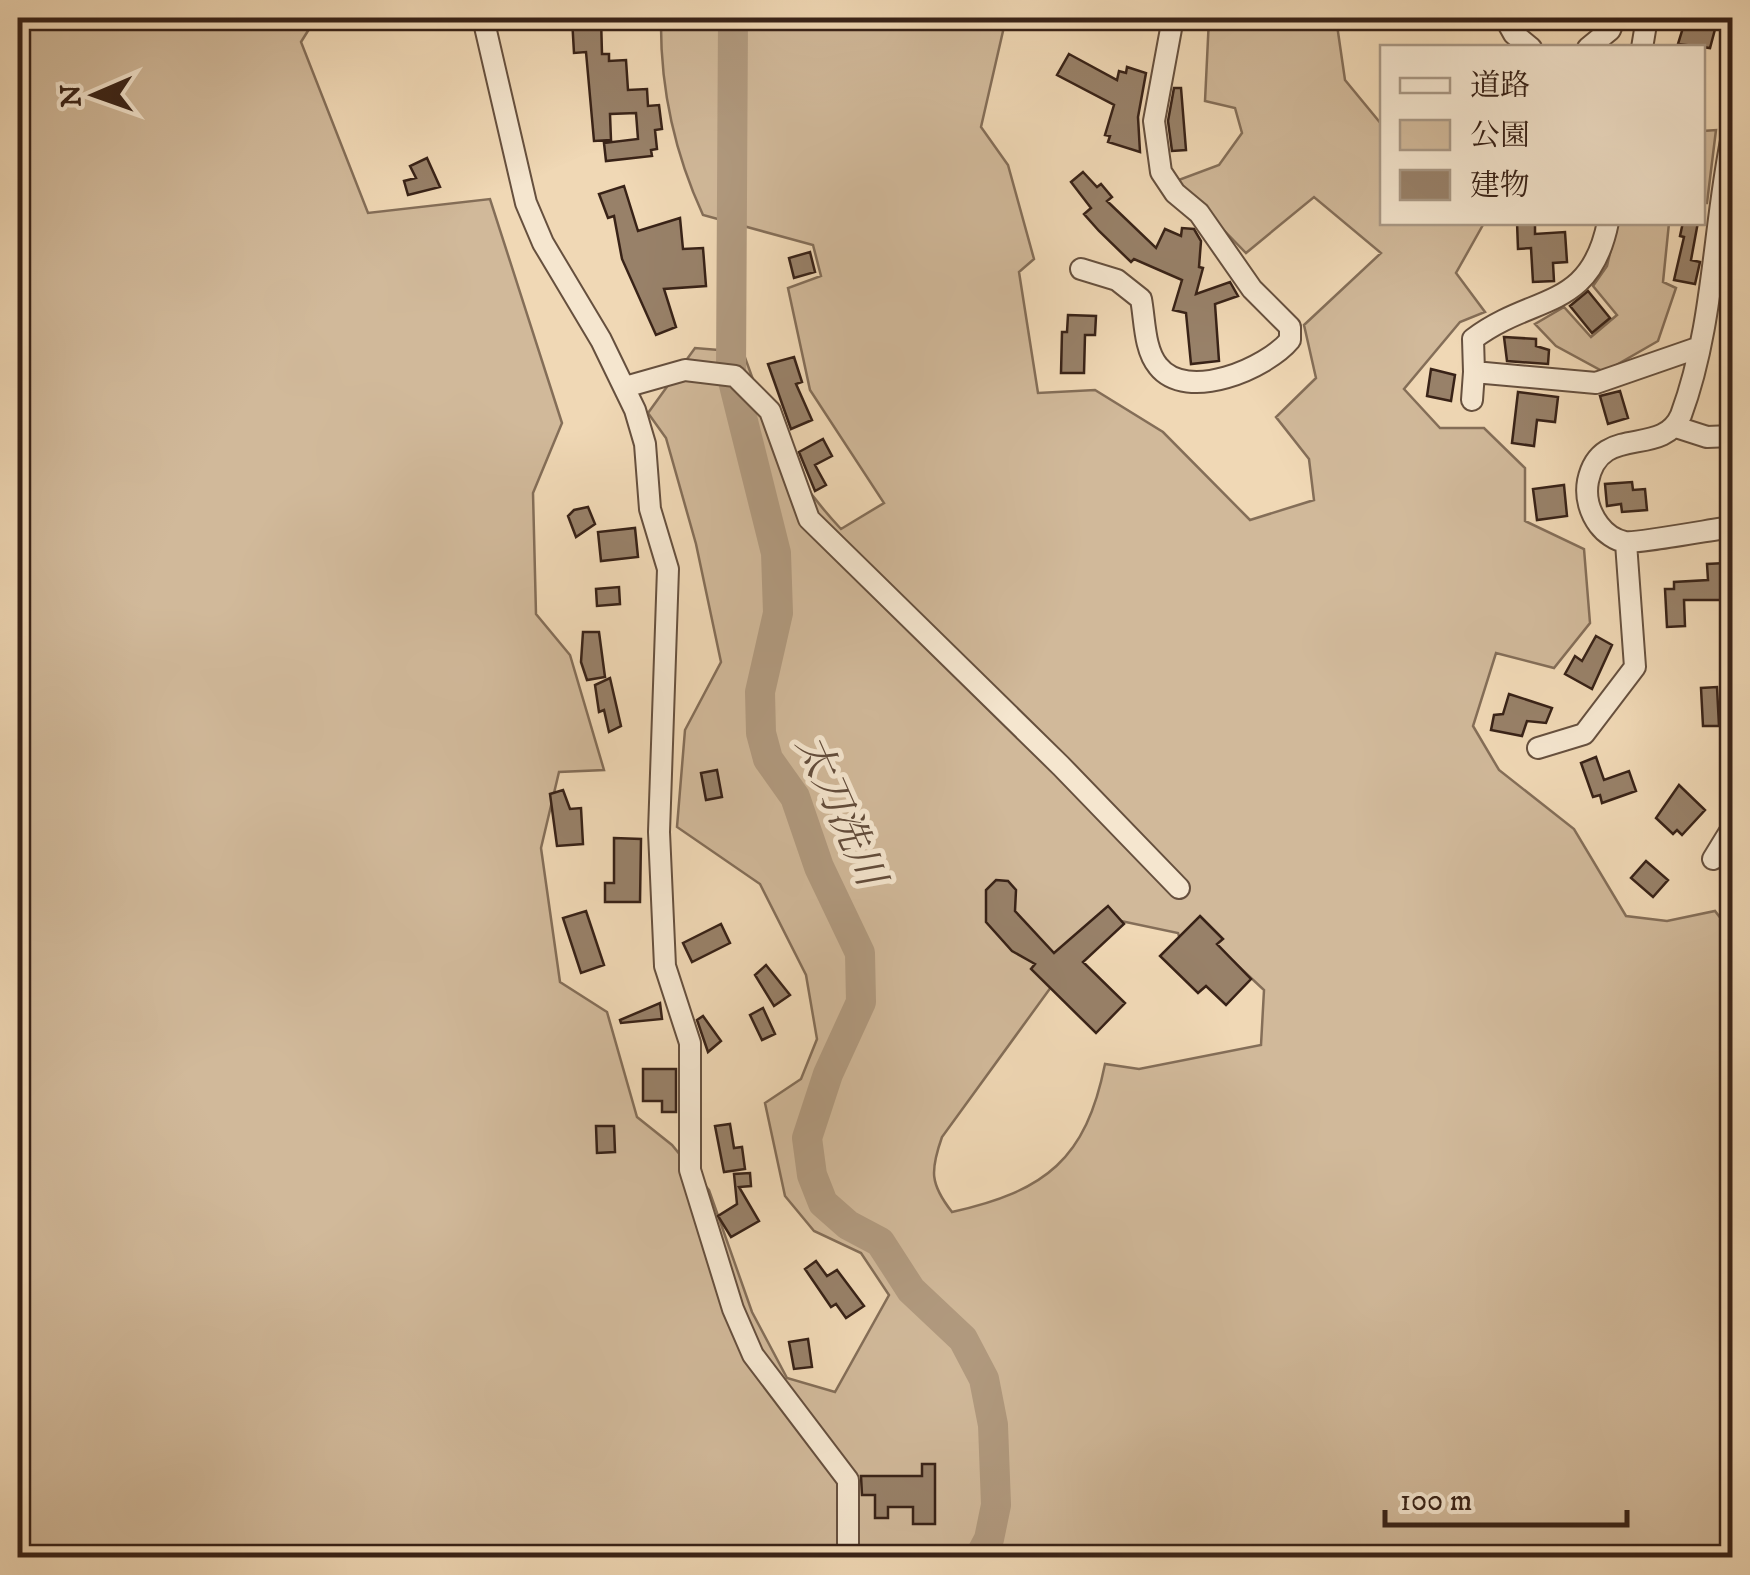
<svg xmlns="http://www.w3.org/2000/svg" width="1750" height="1575" font-family="'IM FELL DW Pica','Noto Serif JP',serif">
<rect width="100%" height="100%" fill="#f0d8b5"/>
<filter id="stains"><feTurbulence type="fractalNoise" baseFrequency=".002" numOctaves="4"/><feColorMatrix values="0 0 0 0 .2 0 0 0 0 .09 0 0 0 0 .02 0 0 0 .5 -.17"/></filter>
<radialGradient id="worn" r=".72"><stop offset=".6" stop-color="#630" stop-opacity="0"/><stop offset="1" stop-color="#630" stop-opacity=".3"/></radialGradient>
<path fill="#d1b99a" stroke="#846e58" stroke-width="2.5" fill-rule="evenodd" d="M18 18H316L301 42 368 213 490 199 562 423 533 493 536 614 570 655 604 770 559 772 541 848 560 982 607 1012 637 1117 672 1145 709 1190 752 1312 787 1378 835 1392 889 1295 861 1253 814 1231 785 1196 765 1103 801 1079 817 1039 806 975 760 884 677 827 685 730 721 662 696 544 666 438 648 413 695 348 743 352C771 429 784 468 841 529L884 503 810 390 788 288 821 276 813 245 703 215C674 152 660 87 661 18H1006L981 127 1008 165 1034 259 1019 272 1038 393 1095 390 1163 432 1250 520 1314 500 1309 459 1276 417 1316 378 1304 325 1381 253 1314 197 1246 253 1176 181 1219 165 1242 133 1235 108 1205 101 1209 18H1336L1345 80 1382 125V222L1484 223 1456 273 1485 312 1460 322 1404 389 1440 428H1484L1525 468V521L1584 549 1590 623 1554 668 1496 653 1473 726 1499 770 1574 829 1626 916 1667 921 1715 911 1732 933V1557L1007 1558 1001 1547 988 1558 18 1557ZM1102 917 1178 933 1187 962 1233 961 1264 990 1261 1045 1139 1069 1105 1064C1086 1159 1046 1191 952 1212 930 1184 930 1171 942 1137Z
M1716 130 1707 203H1703V131Z
M1617 223H1669L1663 282 1676 288 1658 341 1604 372 1556 346 1535 324 1564 307 1591 337 1617 315 1593 286 1607 266Z"/>
<g fill="none" stroke-linecap="round" stroke-linejoin="round">
<path stroke="#b19a7f" stroke-width="30" d="M733 18 731 373 776 553 778 613 760 692 761 733 768 759 795 797 819 867 860 953 861 1002 828 1074 807 1138 812 1175 823 1203 848 1225 880 1242 911 1290 963 1339 984 1379 993 1425 996 1505 989 1539 979 1558"/>
</g>
<path fill="#988169" stroke="#382217" stroke-width="2.5" d="M572 18H601L602 54H609V61L626 60 628 90 647 89 648 106 659 105 662 129 655 130 657 149 651 150 652 156 606 161 604 143 638 139 636 113 610 114 611 140 594 141 586 52 574 53Z
M1686 18H1718L1710 48 1678 44Z
M1069 54 1117 80 1119 71 1126 73 1127 67 1146 73 1138 117 1140 152 1108 142 1110 136 1105 135 1114 105 1057 75Z
M1174 88H1181L1186 150 1172 151 1168 121Z
M427 158 440 187 408 195 404 181 416 178 410 166Z
M1083 172 1097 187 1101 184 1112 197 1107 201 1156 248 1165 229 1181 236 1182 228 1194 229 1201 241 1199 267 1203 268 1196 294 1230 282 1238 296 1215 304 1219 361 1191 364 1186 313 1173 310 1182 280 1134 259 1131 262 1099 231 1084 214 1091 208 1071 182Z
M624 186 638 231 680 218 683 249 703 248 706 286 664 289 676 327 656 335 622 259 614 216 608 218 599 194Z
M1517 222H1535V234L1565 232 1567 262 1553 263 1554 281 1533 282 1531 248 1518 249Z
M1683 222H1698L1691 260 1700 262 1695 284 1674 280 1684 237 1680 236Z
M810 252 815 272 794 278 789 258Z
M1588 291 1610 318 1592 333 1570 306Z
M1068 315 1096 316 1095 335H1085L1084 373H1061L1062 332H1067Z
M1504 337 1536 339V346L1549 350 1548 364 1507 361Z
M794 357 802 382 796 384 812 420 791 429 768 364Z
M1431 369 1455 375 1451 401 1427 396Z
M1620 391 1628 418 1608 424 1600 396Z
M1518 392 1558 397 1555 422 1537 420 1534 446 1512 443Z
M823 439 832 456 815 465 826 485 815 491 799 452Z
M1632 482 1633 490 1645 489 1647 510 1622 512 1621 504 1607 506 1605 484Z
M1564 485 1567 516 1537 520 1533 489Z
M588 507 595 524 576 537 568 516 574 510Z
M635 528 638 557 601 561 598 532Z
M1725 563 1726 581 1732 579V600H1684L1685 626 1667 627 1665 589H1674V582L1708 580 1707 564Z
M619 587 620 604 597 606 596 589Z
M583 632H599L605 677 587 680 581 662Z
M1596 636 1612 645 1592 689 1565 674 1575 656 1582 661Z
M610 678 621 726 609 732 604 710 599 712 595 685Z
M1717 687 1719 726H1703L1701 688Z
M1509 694 1552 708 1546 723 1527 721 1522 736 1491 730 1494 715 1503 714Z
M1596 757 1604 780 1629 771 1636 791 1602 803 1600 795 1593 797 1581 763Z
M717 770 722 797 706 800 701 773Z
M1679 785 1705 810 1682 835 1677 830 1673 834 1656 818Z
M563 790 570 809 581 808 583 844 557 846 550 794Z
M614 838 641 839 640 902H605V883H614Z
M1646 861 1668 880 1653 897 1631 878Z
M996 880 1008 881 1016 890 1015 911 1054 953 1108 906 1124 924 1083 962 1125 1003 1096 1033 1031 969 1035 964 1012 951 986 922V890Z
M586 911 604 965 581 973 563 918Z
M1200 916 1223 939 1217 944 1251 979 1226 1005 1206 986 1198 993 1160 956Z
M721 924 730 943 692 962 683 943Z
M766 965 790 995 774 1006 755 975Z
M660 1003 662 1019 621 1023 620 1020Z
M763 1008 775 1034 762 1040 750 1015Z
M703 1016 721 1041 708 1052 697 1020Z
M643 1069H676V1112H662V1101H643Z
M730 1124 734 1148 742 1147 745 1169 724 1172 715 1126Z
M596 1126H614L615 1152 597 1153Z
M750 1173 751 1186 739 1187 759 1221 731 1237 718 1216 737 1204 734 1174Z
M816 1261 827 1276 837 1270 864 1306 846 1318 836 1304 831 1307 805 1269Z
M808 1339 812 1367 794 1369 789 1342Z
M922 1464H935V1524H913V1507H888V1518H875V1495H862L861 1476H922Z"/>
<g fill="none" stroke-linecap="round" stroke-linejoin="round">
<defs>
<path id="minor" d="M483 18 526 203 543 243 601 340 635 410 645 444 650 509 668 569 659 832 665 966 690 1043V1170L733 1309 753 1355 848 1480V1558
M1505 18 1514 34 1531 48
M1588 48 1610 30 1615 18
M1642 48 1647 18
M1732 136C1713 228 1714 326 1681 415 1662 459 1600 422 1588 481 1585 497 1590 513 1599 525 1605 533 1615 540 1625 542 1634 544 1716 529 1732 527
M1608 222C1590 312 1534 293 1473 339L1474 372 1596 383 1697 348
M1081 269 1117 280 1141 299C1145 320 1144 349 1158 366 1187 403 1267 368 1290 340V327L1252 289 1199 213 1175 193 1161 172 1154 121 1173 18
M625 387 685 370 735 376 770 411 809 519 1061 766 1179 888
M1472 400 1474 372
M1676 427 1707 437 1732 436
M1538 748 1584 734 1635 667 1626 543
M1713 859 1732 828"/>
</defs>
<use href="#minor" stroke="#66503e" stroke-width="24"/>
<use href="#minor" stroke="#f5e6cf" stroke-width="20"/>
</g>
<g text-anchor="middle" dominant-baseline="central" stroke-width="10" stroke-linejoin="round" paint-order="stroke">
<g font-size="40" font-style="italic" fill="#624c3b" stroke="#f5e6cf">
<text transform="translate(839 811) rotate(66)">太刀洗川</text>
</g>
</g>
<rect width="1750" height="1575" fill="none" stroke="#f0d8b5" stroke-width="60"/>
<rect x="20" y="20" width="1710" height="1535" fill="none" stroke="#382217" stroke-width="5"/>
<rect x="30" y="30" width="1690" height="1515" fill="none" stroke="#382217" stroke-width="2.5"/>
<rect x="1380" y="45" width="325" height="180" fill="#f5e6cf" stroke="#a99885" stroke-width="2.5"/>
<rect x="1400" y="78" width="50" height="15" fill="#f5e6cf" stroke="#a99885" stroke-width="2.5"/>
<text x="1470" y="95" font-size="30" fill="#382217">道路</text>
<rect x="1400" y="120" width="50" height="30" fill="#d1b99a" stroke="#a99885" stroke-width="2.5"/>
<text x="1470" y="145" font-size="30" fill="#382217">公園</text>
<rect x="1400" y="170" width="50" height="30" fill="#988169" stroke="#a99885" stroke-width="2.5"/>
<text x="1470" y="195" font-size="30" fill="#382217">建物</text>
<g transform="translate(95 95) rotate(268)" stroke="#f5e6cf" stroke-width="8" paint-order="stroke">
<path d="M0-8L18 38L0 25L-18 38Z" fill="#382217"/>
<text y="-15" font-size="28" font-weight="bold" text-anchor="middle" fill="#382217">N</text>
</g>
<path d="M1385 1510v15h242v-15" fill="none" stroke="#382217" stroke-width="5"/>
<text x="1400" y="1510" font-size="30" fill="#382217" stroke="#f5e6cf" stroke-width="8" paint-order="stroke">100 m</text>
<rect width="100%" height="100%" filter="url(#stains)"/>
<rect width="100%" height="100%" fill="url(#worn)"/>
</svg>
